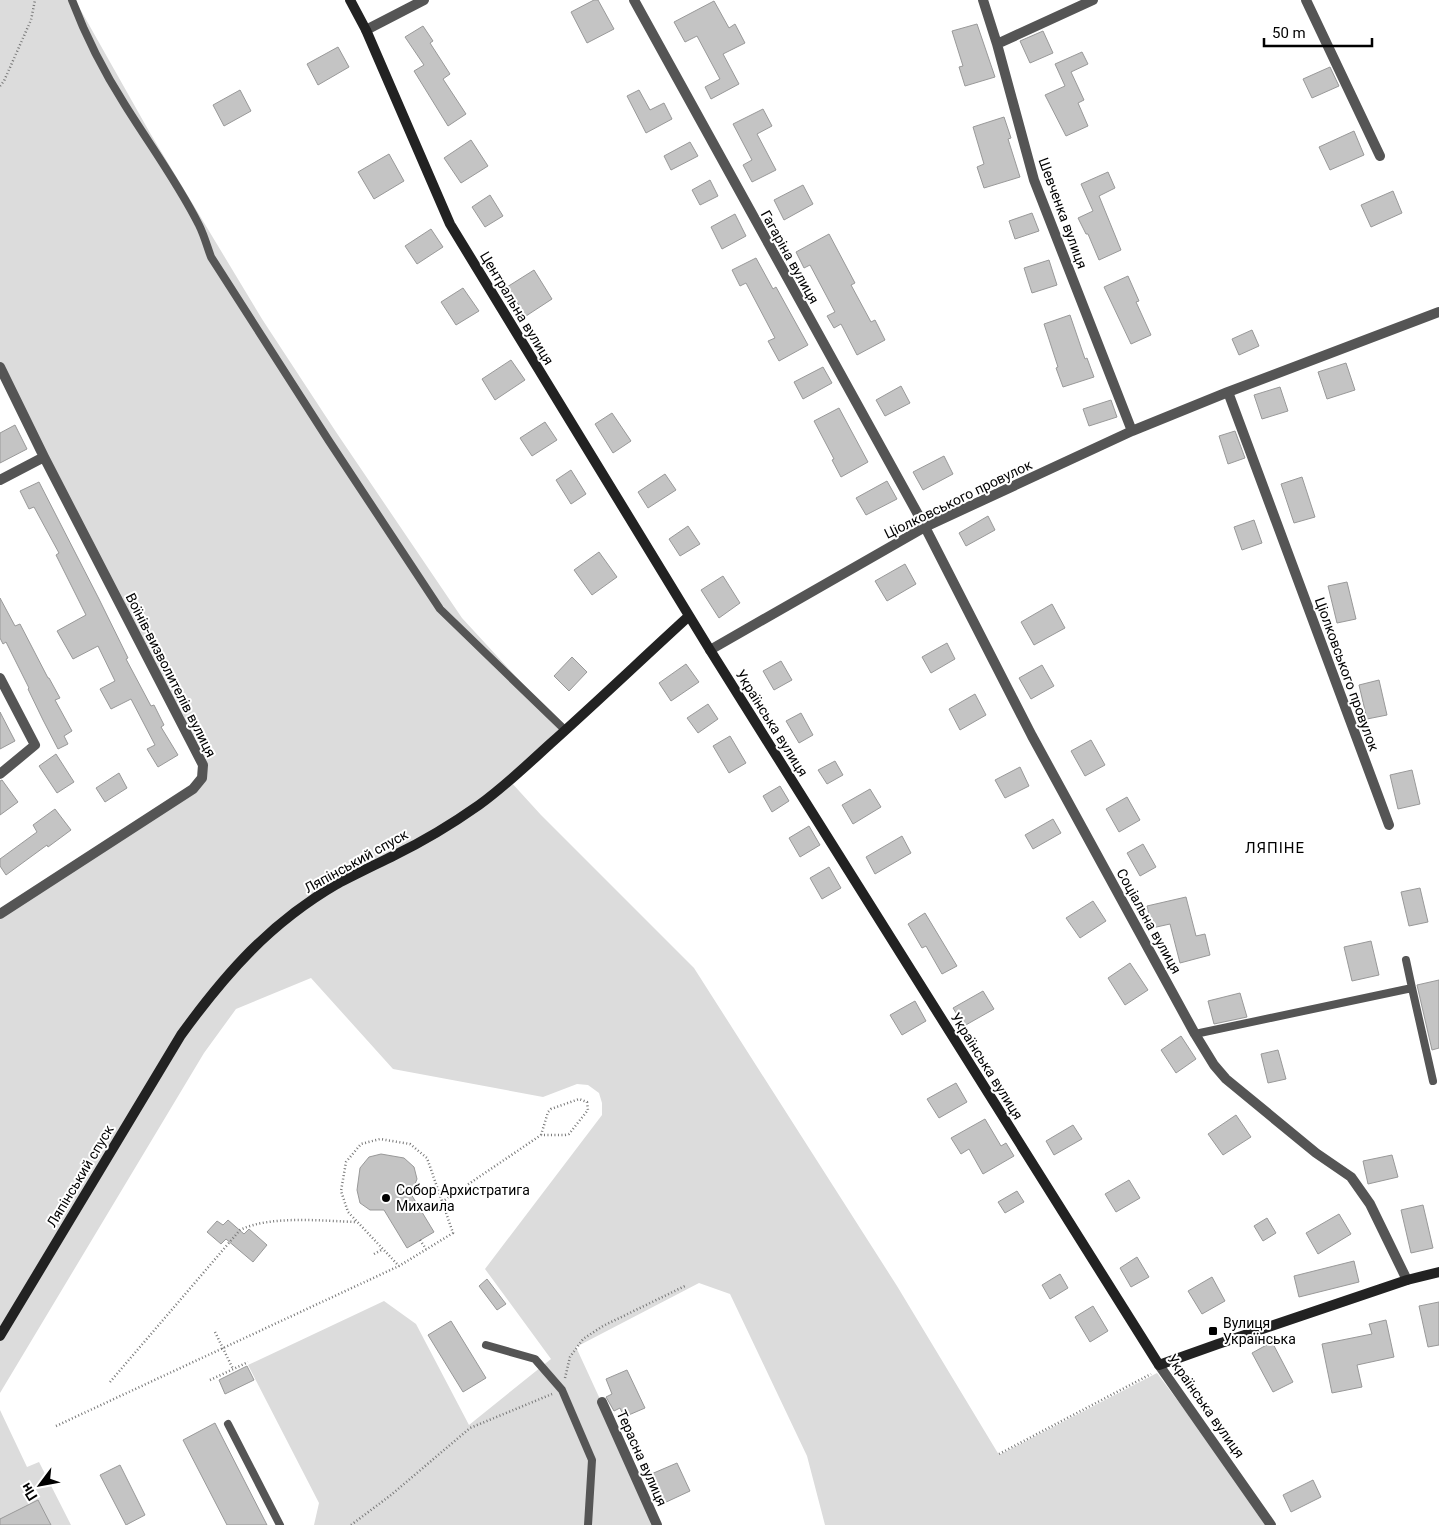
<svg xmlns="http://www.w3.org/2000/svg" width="1439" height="1525" font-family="Roboto,sans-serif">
<rect width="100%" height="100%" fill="#fff"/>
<path fill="#dcdcdc" d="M0 0H75L150 133 262 319 336 432 462 618 565 730 510 781 541 815 694 968 897 1286 999 1455 1157 1373 1229 1469 1267 1525H825L807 1456 730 1294 699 1283 576 1347 658 1525H314L319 1503 248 1365 384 1301 416 1324 469 1425 551 1359 485 1269 602 1115V1103L599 1093 588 1085 577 1084 543 1097 393 1069 311 978 236 1009 204 1053 0 1393V914L193 789 203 765 0 367Z
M0 1410 27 1467 39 1462 71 1525H0Z"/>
<path fill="#c4c4c4" stroke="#999" d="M594 0H598L614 29 587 43 571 12Z
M714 1 729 28 735 24 745 43 723 54 739 84 711 99 705 87 720 79 697 36 685 42 674 22Z
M977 24 995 77 965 86 959 67 963 66 952 31Z
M423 26 433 41 430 43 450 74 443 79 466 114 448 126 414 71 424 65 405 37Z
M1043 31 1053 53 1030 63 1020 41Z
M338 47 349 67 318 85 307 64Z
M1082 52 1088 64 1071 72 1084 100 1078 103 1088 126 1066 136 1045 95 1065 86 1055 64Z
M1330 67 1339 86 1312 98 1303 79Z
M240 90 251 111 224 126 213 105Z
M639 90 650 110 664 103 672 119 646 133 627 96Z
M763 109 772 126 757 134 776 170 752 182 743 165 752 160 733 124Z
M1004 117 1011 138 1008 139 1020 177 984 188 977 167 984 164 973 127Z
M1354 131 1364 155 1330 170 1319 147Z
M471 140 488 166 461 183 444 158Z
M690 142 698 156 671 170 664 156Z
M389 154 404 181 374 199 358 172Z
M1108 172 1115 188 1099 196 1121 250 1099 260 1088 234H1086L1078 218 1093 211 1081 184Z
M710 180 718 196 700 205 692 190Z
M803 185 813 204 784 220 774 200Z
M1393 191 1402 213 1371 227 1361 205Z
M490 195 503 216 485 227 472 207Z
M1032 213 1039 231 1015 239 1009 221Z
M735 214 746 236 722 249 711 227Z
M431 229 443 247 417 264 405 246Z
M829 234 855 283 851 285 871 322 875 320 885 340 857 355 841 324 834 328 827 316 835 312 810 265 804 268 796 252Z
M756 258 773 289 776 287 808 345 779 361 768 341 775 338 746 283 740 286 732 270Z
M1049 260 1057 285 1032 293 1024 268Z
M534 270 552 299 526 316 507 287Z
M1128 276 1139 301 1136 302 1151 335 1131 344 1104 287Z
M463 288 479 311 456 325 441 302Z
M1070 315 1085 359 1087 358 1094 377 1063 387 1056 368 1058 367 1044 324Z
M1252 330 1259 346 1239 355 1232 339Z
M511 360 525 380 495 400 482 379Z
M1346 363 1355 390 1327 399 1318 372Z
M823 367 832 383 803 399 794 382Z
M901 386 910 403 885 416 876 400Z
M1280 387 1288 411 1262 419 1254 395Z
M1111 400 1117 417 1089 426 1083 409Z
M839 408 868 462 841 477 832 460 834 459 814 421Z
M612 413 631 441 613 453 595 424Z
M545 422 557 440 532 456 520 438Z
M15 425 27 449 0 463V433Z
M1235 431 1245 458 1228 464 1219 436Z
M944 456 953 474 923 490 913 472Z
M571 470 586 494 571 504 556 480Z
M665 474 676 490 648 508 638 492Z
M1302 477 1315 517 1294 523 1281 484Z
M887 481 897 499 866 515 856 498Z
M39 482 99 599 128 658 126 659 151 706 154 705 164 725 161 727 178 755 158 767 147 749 155 745 131 699 111 709 100 689 115 681 98 646 73 659 57 631 86 615 56 555 59 553 34 507 29 509 20 491Z
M988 516 995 530 966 546 959 533Z
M1254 520 1262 543 1242 550 1234 527Z
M688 526 700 544 680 556 669 539Z
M599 552 617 577 592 595 574 570Z
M905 564 916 584 887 601 875 581Z
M723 576 740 603 719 618 701 590Z
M1347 582 1356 619 1337 623 1328 586Z
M0 598 15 626 20 624 48 678H49L60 698 55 700 72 731 64 736 68 744 58 749 43 720 28 689 29 688 6 642 3 644 0 638Z
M1052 604 1065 628 1034 645 1021 622Z
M947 643 955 659 931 673 922 657Z
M572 657 587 672 569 691 554 676Z
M781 661 792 680 774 690 763 671Z
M686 664 699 682 671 701 659 683Z
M1042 665 1054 686 1031 699 1019 678Z
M1379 680 1387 715 1367 719 1359 685Z
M975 694 986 715 960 730 949 709Z
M708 704 718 719 698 733 687 718Z
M0 712 15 741 0 749Z
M801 713 813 735 799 743 786 721Z
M730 736 746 763 729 773 713 746Z
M1091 740 1105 765 1085 776 1071 751Z
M56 754 74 782 57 793 39 766Z
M835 761 843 775 827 784 818 770Z
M1020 767 1029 786 1005 798 995 780Z
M1412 770 1420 804 1398 809 1390 775Z
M119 773 127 788 105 802 96 788Z
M2 780 18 802 0 815V781Z
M780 786 789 801 772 812 763 796Z
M870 789 881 807 853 824 842 805Z
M1127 797 1140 820 1119 832 1106 809Z
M55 809 71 830 48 847 47 845 6 875 0 866V859L37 832 33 825Z
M1053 819 1061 833 1033 849 1025 835Z
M809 826 820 845 800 857 789 838Z
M902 836 911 853 875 874 866 857Z
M1143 844 1156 867 1140 876 1127 853Z
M829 867 841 888 822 899 810 878Z
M1420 888 1428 922 1409 926 1401 892Z
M1186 897 1196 936 1205 934 1210 955 1180 963 1170 924 1152 928 1147 906Z
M1093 901 1106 921 1080 938 1066 918Z
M925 913 957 966 942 974 926 946 922 948 908 924Z
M1371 941 1379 975 1352 981 1344 947Z
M1130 963 1148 990 1125 1005 1108 978Z
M1439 980V1048L1432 1050 1417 985Z
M983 991 994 1009 964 1026 953 1008Z
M1240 993 1247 1017 1214 1024 1208 1001Z
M915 1001 926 1021 902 1035 890 1015Z
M1181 1036 1196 1059 1176 1073 1161 1050Z
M1278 1050 1286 1079 1268 1083 1261 1054Z
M956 1083 967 1102 939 1118 927 1099Z
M1236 1115 1251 1137 1223 1155 1208 1134Z
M985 1119 1001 1146 1006 1143 1014 1156 983 1174 969 1149 961 1154 951 1138Z
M1073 1125 1082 1139 1054 1155 1046 1141Z
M381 1154 404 1158 414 1167 417 1179 411 1194 434 1232 407 1248 384 1210H370L360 1203 357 1190 360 1168 369 1157Z
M1392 1155 1398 1177 1368 1184 1363 1161Z
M1129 1180 1140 1198 1116 1212 1105 1194Z
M1017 1191 1024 1202 1005 1213 998 1202Z
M1423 1205 1433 1248 1411 1253 1401 1210Z
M1339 1214 1351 1234 1318 1254 1306 1233Z
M1267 1218 1276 1233 1263 1241 1254 1226Z
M228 1220 244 1234 249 1229 267 1245 253 1262 226 1239 221 1244 207 1232 217 1221 223 1225Z
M1137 1257 1149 1277 1131 1287 1120 1268Z
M1354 1261 1359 1282 1299 1297 1294 1276Z
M1060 1274 1068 1288 1050 1299 1042 1285Z
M1212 1277 1225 1301 1202 1314 1188 1291Z
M487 1279 506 1304 497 1310 479 1286Z
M1439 1302V1345L1428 1347 1419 1306Z
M1093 1306 1108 1331 1090 1342 1075 1317Z
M1386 1320 1394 1357 1357 1365 1362 1387 1332 1393 1322 1344 1372 1334 1369 1324Z
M451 1321 486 1378 463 1392 428 1335Z
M1272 1342 1293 1382 1273 1392 1252 1353Z
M247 1366 254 1380 225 1394 219 1380Z
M627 1370 645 1408 624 1417 620 1408 614 1411 606 1397 612 1394 606 1379Z
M215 1423 220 1433 267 1525H227L183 1440Z
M677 1463 690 1491 662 1504 649 1475Z
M120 1465 145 1515 126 1525 100 1475Z
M1313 1480 1321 1497 1291 1512 1283 1495Z
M38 1500 51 1525H0V1519Z"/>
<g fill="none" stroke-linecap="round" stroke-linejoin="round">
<path stroke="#777" stroke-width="2.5" stroke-dasharray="1 2.5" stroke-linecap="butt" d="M0 86 4 81 31 20 35 0
M442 1202 541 1135H565L569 1134 588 1110 587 1102 579 1099 551 1109 548 1112 541 1135
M420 1240 426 1249
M374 1254 383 1249
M215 1332 233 1369
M565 1378 570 1357 583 1339 603 1326 685 1286
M210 1380 248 1362
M110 1382 240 1230C270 1215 323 1221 357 1222
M56 1426 399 1266 453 1233 427 1158 410 1144 380 1139 361 1144 346 1162 341 1191 348 1212 399 1266
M999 1454 1151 1374
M351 1525 391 1495 470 1428 552 1394"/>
<path stroke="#555" stroke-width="8" d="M72 0C86 37 104 72 125 105 150 145 178 183 199 225 204 235 207 246 211 257L329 441 440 609 565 730
M1412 988 1433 1081
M1195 1034 1412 988 1406 960
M486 1345 535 1359 562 1390 592 1460 588 1525
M228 1424 280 1525"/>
<path stroke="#555" stroke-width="10" d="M634 0 925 527 1032 736 1195 1034 1214 1065 1226 1079 1316 1153 1351 1177 1370 1204 1407 1280
M983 0 997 44 1034 180 1132 431
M1306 0 1380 156
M366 30 424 0
M997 44 1093 0
M0 367 44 457 203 765 202 778 193 789 0 914
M1228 392 1389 825
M0 480 44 457
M710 650 925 527 1132 431 1228 392 1439 312
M0 678 35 745 0 774
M1159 1365 1271 1525
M602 1402 657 1525"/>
<path stroke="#222" stroke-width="10" d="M350 0 366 30 450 224 710 650 1159 1365 1218 1344 1407 1280 1439 1272
M0 1336 181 1035C226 973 270 923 337 884 356 874 375 865 395 855 424 841 452 824 479 805 504 787 527 765 550 744 597 702 643 658 689 616"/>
</g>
<g fill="#000" stroke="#fff" stroke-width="2">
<circle cx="386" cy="1198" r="5"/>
<rect x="1208" y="1326" width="10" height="10" rx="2.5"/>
</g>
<g text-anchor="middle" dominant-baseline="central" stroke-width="4" stroke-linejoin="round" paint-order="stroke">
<g font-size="14" fill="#000" stroke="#fff">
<text transform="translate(1063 213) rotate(70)">Шевченка вулиця</text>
<text transform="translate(790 257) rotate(61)">Гагаріна вулиця</text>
<text transform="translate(517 308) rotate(59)">Центральна вулиця</text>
<text transform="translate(958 499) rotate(-26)">Ціолковського провулок</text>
<text transform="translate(1347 674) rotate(70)">Ціолковського провулок</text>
<text transform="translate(171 675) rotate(63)">Воїнів-визволителів вулиця</text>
<text transform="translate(772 723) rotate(58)">Українська вулиця</text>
<text transform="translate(356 861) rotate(-29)">Ляпінський спуск</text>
<text transform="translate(1149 921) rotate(61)">Соціальна вулиця</text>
<text transform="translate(987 1066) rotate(58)">Українська вулиця</text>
<text transform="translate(80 1176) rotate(-59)">Ляпінський спуск</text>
<text transform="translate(1206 1406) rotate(55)">Українська вулиця</text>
<text transform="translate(642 1458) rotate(66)">Терасна вулиця</text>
</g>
<g font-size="14" fill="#000" stroke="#fff" text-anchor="start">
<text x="396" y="1190">Собор Архистратига<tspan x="396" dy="16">Михаила</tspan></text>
<text x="1223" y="1323">Вулиця<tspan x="1223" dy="16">Українська</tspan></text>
</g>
<g font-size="15" letter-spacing="1" fill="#000" stroke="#fff">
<text x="1275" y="848">ЛЯПІНЕ</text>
</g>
</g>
<g transform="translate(40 1485) rotate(238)" stroke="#ffffff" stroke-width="4" paint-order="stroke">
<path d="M0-4L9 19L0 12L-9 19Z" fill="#000000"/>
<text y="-8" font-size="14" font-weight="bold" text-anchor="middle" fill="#000000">Пн</text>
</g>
<path d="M1264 38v8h108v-8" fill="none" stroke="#000000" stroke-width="2.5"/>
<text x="1272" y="38" font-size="15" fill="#000000" stroke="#ffffff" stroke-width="4" paint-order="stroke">50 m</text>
</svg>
